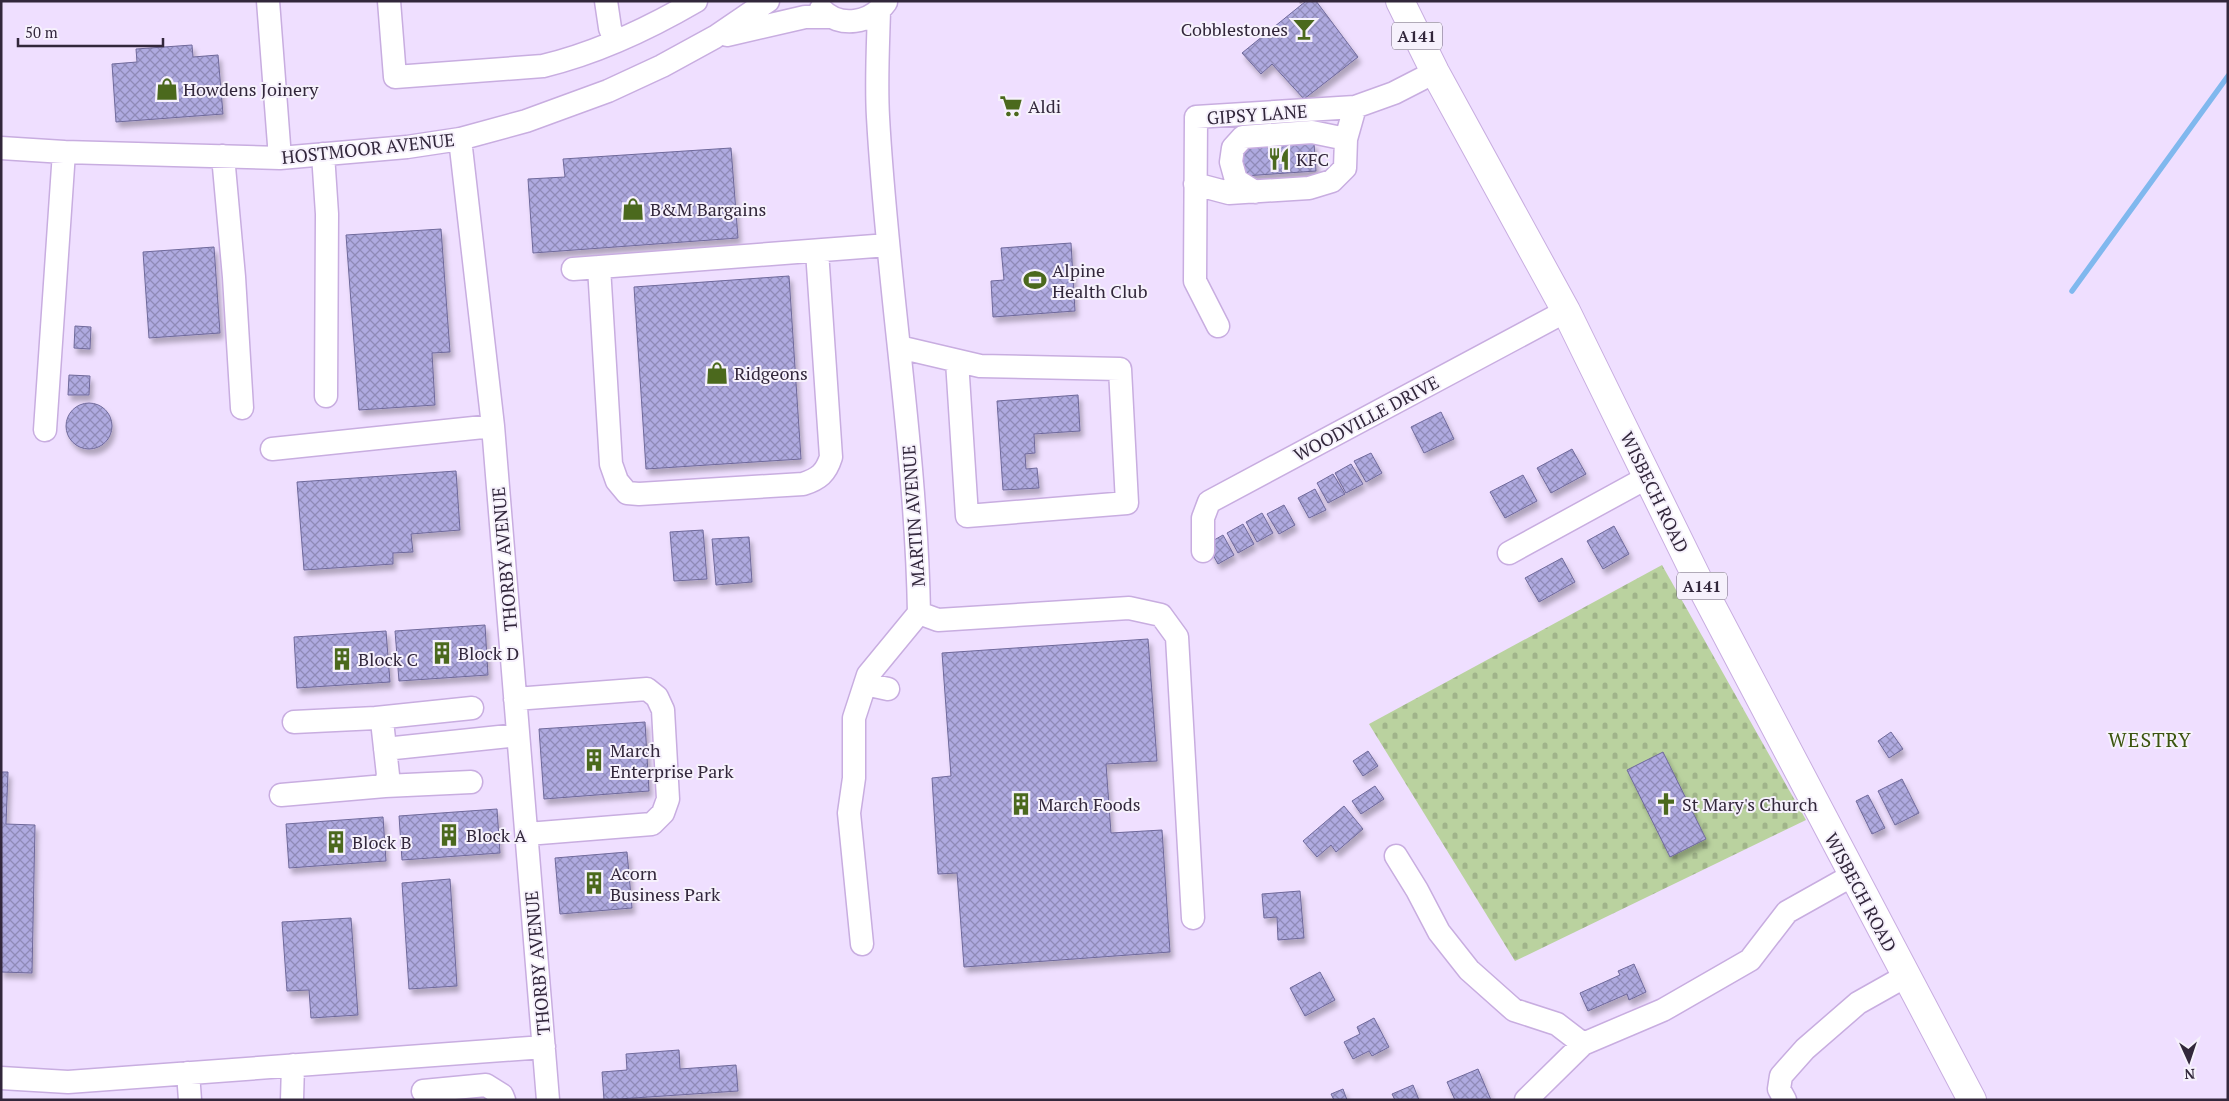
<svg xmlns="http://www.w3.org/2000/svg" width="2229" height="1101" font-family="'PT Serif',serif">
<defs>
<pattern id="cemetery-stones" width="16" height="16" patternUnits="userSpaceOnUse" patternTransform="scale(1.25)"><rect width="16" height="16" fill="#bad29f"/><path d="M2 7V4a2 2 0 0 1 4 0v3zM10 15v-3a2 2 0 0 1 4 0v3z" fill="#a0b48a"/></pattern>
<pattern id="building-cross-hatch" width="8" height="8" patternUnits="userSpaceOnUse" patternTransform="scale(1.25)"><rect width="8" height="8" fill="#afaae0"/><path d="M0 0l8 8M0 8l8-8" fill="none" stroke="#8f8ab7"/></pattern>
<filter id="shadow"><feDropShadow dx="3" dy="5.5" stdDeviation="2.5" flood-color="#0004"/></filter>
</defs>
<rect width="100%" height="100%" fill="#efdfff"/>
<path fill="url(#cemetery-stones)" d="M1662 565 1806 820 1515 961 1369 724Z"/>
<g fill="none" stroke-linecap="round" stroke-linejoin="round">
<path stroke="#80b8ee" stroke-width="5.5" d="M2072 291 2228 76"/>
</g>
<path fill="url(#building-cross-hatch)" stroke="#6f699b" filter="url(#shadow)" d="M1306 1H1316L1358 57 1304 99 1272 64 1261 74 1242 53Z
M192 45 193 57 218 55 223 114 116 122 112 64 137 62 136 49Z
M1314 143 1316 171 1244 176 1242 148Z
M731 148 738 238 533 253 528 179 565 177 563 159Z
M441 229 450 352 432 353 435 405 359 410 346 235Z
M1071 243 1075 311 993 317 991 281 1004 280 1001 248Z
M214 247 220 333 149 338 143 252Z
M789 276 801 459 646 469 634 287Z
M75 326 91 327 90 349 74 348Z
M69 375 90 376 89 395H68Z
M1078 395 1080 431 1034 434 1035 453 1025 454 1026 469 1037 468 1039 488 1003 490 997 401Z
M66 426a23 23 0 1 1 46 0a23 23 0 1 1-46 0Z
M1441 412 1454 439 1424 453 1411 427Z
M1572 449 1586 474 1551 493 1537 468Z
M1371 453 1382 473 1366 482 1354 461Z
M1351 464 1363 484 1346 493 1335 473Z
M456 471 460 530 411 534 413 552 393 553V564L304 570 297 482Z
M1333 474 1345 494 1328 503 1317 483Z
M1523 475 1537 501 1505 518 1490 492Z
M1315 489 1326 510 1309 518 1298 498Z
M1284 505 1295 525 1279 534 1267 514Z
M1262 513 1273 533 1257 542 1246 522Z
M1243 524 1254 544 1238 553 1227 533Z
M1614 526 1629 554 1603 569 1587 541Z
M703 530 707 579 674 581 670 532Z
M1223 535 1234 555 1218 564 1207 544Z
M749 537 752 582 716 585 712 539Z
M1562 558 1575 582 1539 602 1525 578Z
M485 625 488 675 399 681 395 631Z
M386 631 390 682 297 688 294 637Z
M1148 639 1157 761 1106 764 1111 833 1162 830 1170 952 964 967 957 873 938 874 932 778 951 776 942 653Z
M645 722 649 791 544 799 539 729Z
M1891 732 1903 749 1889 758 1878 741Z
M1368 751 1378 766 1363 776 1353 761Z
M1663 752 1706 839 1670 857 1627 770Z
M1 772H8L6 824 35 825 32 973 1 972Z
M1902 779 1919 813 1895 825 1878 791Z
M1375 786 1384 799 1361 814 1352 801Z
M1868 795 1885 828 1872 834 1856 801Z
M1344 806 1363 829 1336 852 1331 845 1317 857 1303 841Z
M497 809 500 853 402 860 399 816Z
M383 817 386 861 289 868 286 824Z
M627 852 632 908 560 914 555 858Z
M450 879 457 986 409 989 402 883Z
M1300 891 1304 938 1278 940 1277 917 1264 918 1262 894Z
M351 918 358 1015 311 1018 309 990 287 991 282 922Z
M1634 964 1646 992 1629 1000 1627 994 1588 1011 1580 993 1620 975 1618 971Z
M1320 972 1335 1000 1305 1016 1290 988Z
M1374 1018 1389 1047 1372 1056 1369 1051 1353 1059 1344 1042 1360 1034 1357 1027Z
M679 1050 680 1069 736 1065 738 1091 604 1100 602 1072 627 1070 626 1054Z
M1478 1069 1491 1100H1455L1447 1082Z
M1413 1085 1419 1100H1395L1392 1094Z
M1343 1089 1347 1100H1334L1331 1094Z"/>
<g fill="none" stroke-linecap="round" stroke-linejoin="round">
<defs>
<path id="minor" d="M268 1 280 158
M389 1 395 77 543 66C597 53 648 29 696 1
M606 1 610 28 615 41
M821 9C840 29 871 23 886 2
M727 35 805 17H831
M460 139 493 426 548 1100
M1 148 64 152 280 158 407 147 460 139 526 121 608 91 662 66 715 37 768 1
M323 154 327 214 326 396
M223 156 234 277 242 408
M1195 184 1229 193 1309 188 1332 181 1345 168 1346 139 1355 107
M1255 192 1236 180 1231 162 1233 148 1243 137 1312 132 1346 139
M599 267 611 464 617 481 627 493 639 494 803 484C819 479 826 473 831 457L817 251
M573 269 888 245
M1218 326 1195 281 1196 117 1355 107 1394 93 1435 72
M899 347 980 366 1120 369 1127 503 967 516 957 361
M45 430 64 152
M272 449 493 426
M1203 551V518L1209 502 1566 311
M1509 553 1648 477
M919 613 938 620 1129 608 1161 615 1177 637 1193 918
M865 684 888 689
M515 699 647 689 657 697 663 710 668 799 663 813 652 824 527 834
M376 718 472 708
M385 749 518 735
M385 786 471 782
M281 795 385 786 388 775 382 721 376 718 294 722
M1396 856 1417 890 1439 932 1469 970 1514 1010 1557 1024 1583 1044
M862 944 849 813 854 778V718L868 675 919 613C916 447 887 282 878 117 876 82 878 46 879 11
M188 1073 190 1100
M1 1078 68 1082 544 1047
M423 1091 486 1085 502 1095 504 1100
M292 1100 293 1065
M1526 1100 1583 1044 1663 1010 1750 960 1787 912 1853 875
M1785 1100 1779 1089 1781 1076 1805 1049 1858 1003 1906 976"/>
<path id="highway" d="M1400 1 1435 72 1566 311 1701 586 1972 1100"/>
</defs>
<use href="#minor" stroke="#c8ade0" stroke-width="25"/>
<use href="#highway" stroke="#c8ade0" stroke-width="30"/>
<path stroke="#ac9eb9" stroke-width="3" stroke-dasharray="2.5 2.5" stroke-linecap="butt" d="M1301 1V5"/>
<use href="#minor" stroke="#fff" stroke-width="22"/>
<use href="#highway" stroke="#fff" stroke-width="28"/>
</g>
<defs>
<symbol id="bar-bare" viewBox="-9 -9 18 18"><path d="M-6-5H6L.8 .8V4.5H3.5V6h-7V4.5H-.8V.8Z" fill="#4b691d" stroke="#f6f1fc" stroke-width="2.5" paint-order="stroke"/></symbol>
<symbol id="shop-bare" viewBox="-9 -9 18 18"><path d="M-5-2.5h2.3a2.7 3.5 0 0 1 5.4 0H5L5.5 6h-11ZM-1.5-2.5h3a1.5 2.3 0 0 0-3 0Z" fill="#4b691d" stroke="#f6f1fc" stroke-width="2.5" paint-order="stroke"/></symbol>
<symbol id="supermarket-bare" viewBox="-9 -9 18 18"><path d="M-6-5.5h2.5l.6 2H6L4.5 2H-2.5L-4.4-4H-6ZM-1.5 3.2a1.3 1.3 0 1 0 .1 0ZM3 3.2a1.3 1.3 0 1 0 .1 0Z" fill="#4b691d" stroke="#f6f1fc" stroke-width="2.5" paint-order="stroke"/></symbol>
<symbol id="restaurant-bare" viewBox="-9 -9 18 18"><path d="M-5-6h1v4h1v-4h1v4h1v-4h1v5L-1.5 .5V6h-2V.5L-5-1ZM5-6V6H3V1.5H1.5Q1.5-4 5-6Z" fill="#4b691d" stroke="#f6f1fc" stroke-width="2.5" paint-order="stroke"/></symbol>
<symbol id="stadium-bare" viewBox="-9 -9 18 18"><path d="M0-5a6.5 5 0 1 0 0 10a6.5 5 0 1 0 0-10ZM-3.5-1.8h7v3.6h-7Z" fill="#4b691d" stroke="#f6f1fc" stroke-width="2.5" paint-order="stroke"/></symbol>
<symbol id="building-bare" viewBox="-9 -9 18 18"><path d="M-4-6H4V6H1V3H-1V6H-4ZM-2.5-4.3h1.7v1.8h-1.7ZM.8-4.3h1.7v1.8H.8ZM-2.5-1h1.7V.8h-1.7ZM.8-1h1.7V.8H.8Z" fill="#4b691d" stroke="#f6f1fc" stroke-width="2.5" paint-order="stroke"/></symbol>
<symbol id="church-bare" viewBox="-9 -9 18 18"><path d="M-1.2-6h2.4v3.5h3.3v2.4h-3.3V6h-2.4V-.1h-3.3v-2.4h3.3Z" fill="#4b691d" stroke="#f6f1fc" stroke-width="2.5" paint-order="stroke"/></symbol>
</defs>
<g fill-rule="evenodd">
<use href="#bar-bare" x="1288" y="13" width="32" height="32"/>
<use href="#shop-bare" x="151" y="73" width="32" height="32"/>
<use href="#supermarket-bare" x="995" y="90" width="32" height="32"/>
<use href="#restaurant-bare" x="1263" y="143" width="32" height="32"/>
<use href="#shop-bare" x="617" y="193" width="32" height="32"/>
<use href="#stadium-bare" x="1019" y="264" width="32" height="32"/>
<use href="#shop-bare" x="701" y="357" width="32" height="32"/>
<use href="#building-bare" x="426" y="637" width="32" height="32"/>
<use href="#building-bare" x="326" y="643" width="32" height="32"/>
<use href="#building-bare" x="578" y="744" width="32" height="32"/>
<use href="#building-bare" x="1005" y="788" width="32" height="32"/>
<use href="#church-bare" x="1650" y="788" width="32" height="32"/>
<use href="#building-bare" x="433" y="819" width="32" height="32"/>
<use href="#building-bare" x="320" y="826" width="32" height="32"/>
<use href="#building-bare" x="578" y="867" width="32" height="32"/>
</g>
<g text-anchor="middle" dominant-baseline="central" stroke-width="4" stroke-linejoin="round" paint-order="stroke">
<g fill="#f6f1fc" stroke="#6d6475" stroke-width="1">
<rect x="1392" y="22.5" width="50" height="27" rx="4"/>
<rect x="1677" y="572.5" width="50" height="27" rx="4"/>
</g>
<g font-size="16" font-weight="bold" fill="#32273b">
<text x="1417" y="36">A141</text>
<text x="1702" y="586">A141</text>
</g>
<g font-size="18" fill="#32273b" stroke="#f6f1fc" text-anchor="start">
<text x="1288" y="29" text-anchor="end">Cobblestones</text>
<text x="183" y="89">Howdens Joinery</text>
<text x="1028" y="106">Aldi</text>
<text x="1296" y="159">KFC</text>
<text x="650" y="209">B&amp;M Bargains</text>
<text x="1052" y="270">Alpine<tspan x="1052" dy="21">Health Club</tspan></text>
<text x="734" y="373">Ridgeons</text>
<text x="458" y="653">Block D</text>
<text x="358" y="659">Block C</text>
<text x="610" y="750">March<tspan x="610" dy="21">Enterprise Park</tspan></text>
<text x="1038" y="804">March Foods</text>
<text x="1682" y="804">St Mary's Church</text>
<text x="466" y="835">Block A</text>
<text x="352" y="842">Block B</text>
<text x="610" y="873">Acorn<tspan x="610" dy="21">Business Park</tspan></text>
</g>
<g font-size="18" fill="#32273b" stroke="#f6f1fc">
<text transform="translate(1257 114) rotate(-4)">GIPSY LANE</text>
<text transform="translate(368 148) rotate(-6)">HOSTMOOR AVENUE</text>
<text transform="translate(1366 418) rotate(-28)">WOODVILLE DRIVE</text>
<text transform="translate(1655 492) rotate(64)">WISBECH ROAD</text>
<text transform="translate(913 516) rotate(-94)">MARTIN AVENUE</text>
<text transform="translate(504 559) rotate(-95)">THORBY AVENUE</text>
<text transform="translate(1861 892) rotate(62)">WISBECH ROAD</text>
<text transform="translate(537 963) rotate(-95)">THORBY AVENUE</text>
</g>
<g font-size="20" letter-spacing="1" fill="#3b550e" stroke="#f6f1fc">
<text x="2150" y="739">WESTRY</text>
</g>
</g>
<rect width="2229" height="1101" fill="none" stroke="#32273b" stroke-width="5"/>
<g transform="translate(2189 1061) rotate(177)" stroke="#f6f1fc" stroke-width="4" paint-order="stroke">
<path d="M0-4L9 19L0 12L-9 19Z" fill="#32273b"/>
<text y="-8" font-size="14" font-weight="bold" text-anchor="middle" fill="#32273b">N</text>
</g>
<path d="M18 38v8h145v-8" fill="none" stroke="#32273b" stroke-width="2.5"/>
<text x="25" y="38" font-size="15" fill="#32273b" stroke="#f6f1fc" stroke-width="4" paint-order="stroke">50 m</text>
</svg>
